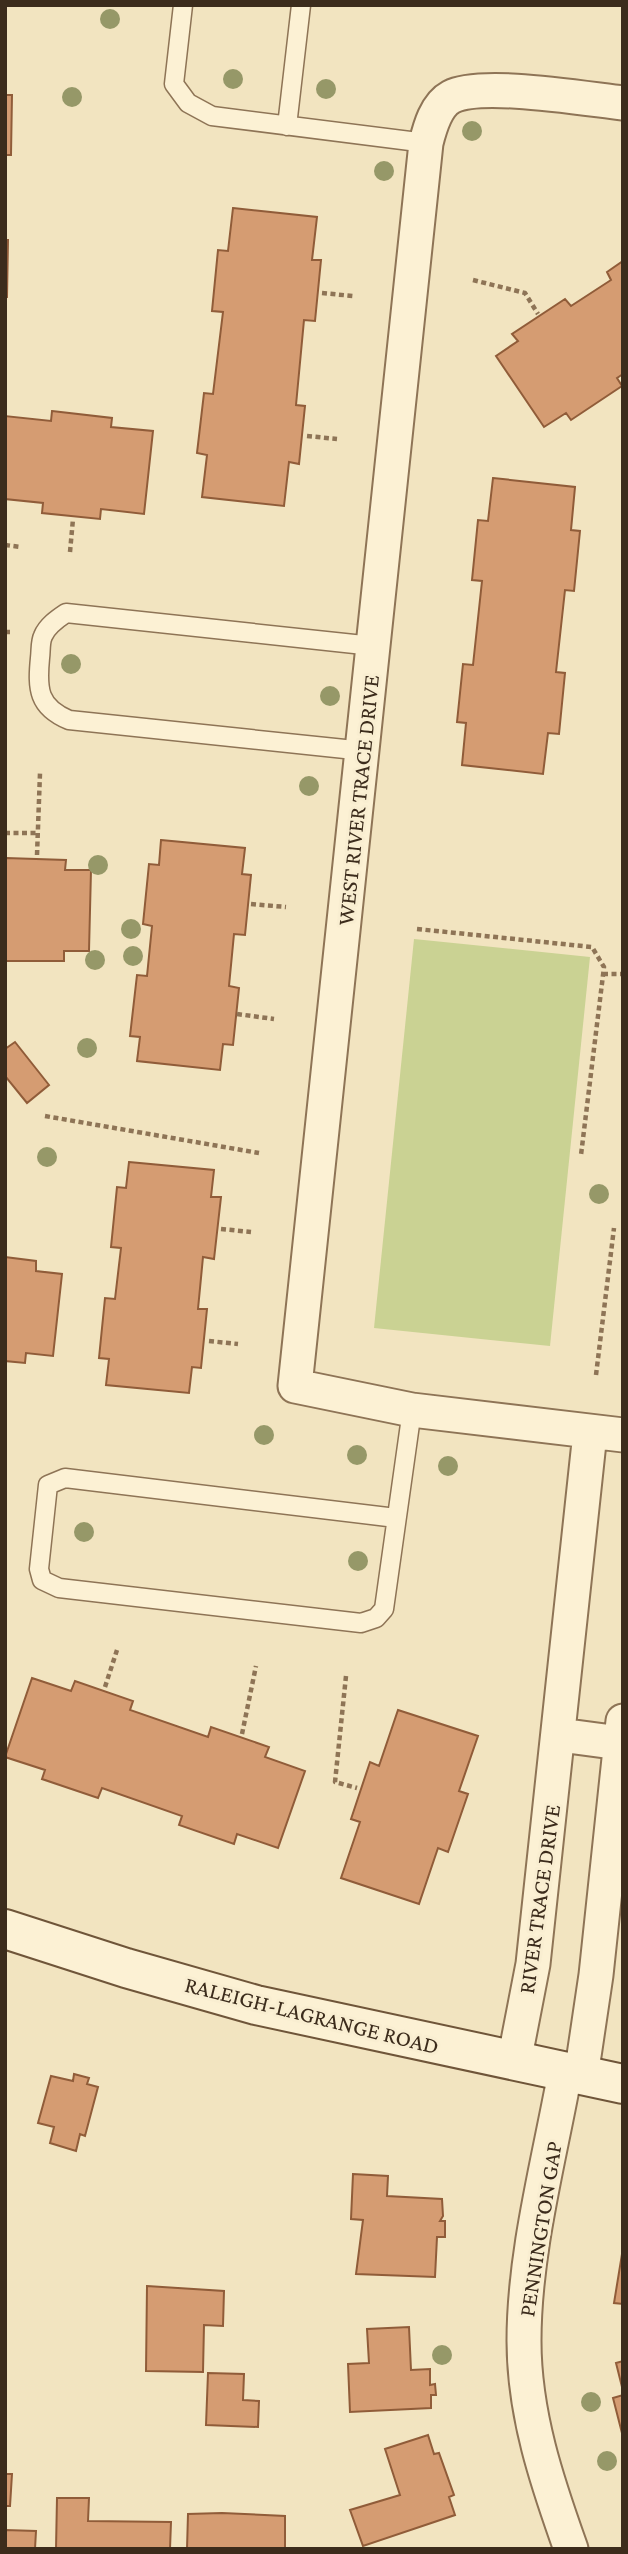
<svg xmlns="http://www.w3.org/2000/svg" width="628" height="2554" font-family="'Crimson Pro',serif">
<rect width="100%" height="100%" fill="#f2e4c0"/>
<path fill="#cad293" d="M414 939 590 957 550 1346 374 1328Z"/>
<path fill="#d59c72" stroke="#905c39" stroke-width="2" d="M5 95H12L11 155H5Z
M233 208 317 217 312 260H321L315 321 304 320 296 405 305 406 299 464 289 462 284 506 202 497 207 455 197 453 204 393 213 394 223 312 212 311 218 250 228 251Z
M5 240H8L7 297H5Z
M623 261V374L617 378 622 386 571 420 566 413 544 427 496 356 518 341 512 334 565 299 571 306 611 280 607 272Z
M52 411 112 418 111 427 153 431 144 514 101 509 100 519 42 513 43 503 5 499V416L51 421Z
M493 478 575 487 571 530 580 531 574 591 565 590 556 672 565 673 559 734 548 733 543 774 462 765 466 723 457 722 463 664 473 665 482 581 472 580 478 520 488 521Z
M161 840 245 848 242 874 251 875 245 935 234 934 229 986 239 988 233 1045 223 1044 220 1070 137 1061 140 1037 130 1036 137 975 147 976 152 926 143 924 149 864 159 865Z
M6 858 66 860 65 870H91L89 951H64V961H5Z
M15 1042 49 1085 27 1103 5 1076V1049Z
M129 1162 214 1170 211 1197H221L214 1259 203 1257 198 1309H207L201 1368 192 1367 189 1393 106 1385 109 1359 99 1358 105 1298 115 1299 121 1248 111 1247 117 1187 126 1188Z
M5 1257 36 1261V1271L62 1274 53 1356 26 1353 25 1363 5 1361Z
M32 1678 71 1691 75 1681 133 1701 130 1710 208 1737 211 1727 269 1747 265 1757 305 1771 278 1848 237 1834 234 1844 179 1825 182 1816 102 1788 98 1798 42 1779 45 1770 5 1757Z
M398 1710 478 1736 459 1791 468 1794 448 1852 438 1848 419 1904 341 1878 360 1822 351 1819 370 1762 379 1766Z
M74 2074 89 2078 87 2084 98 2087 85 2136 80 2134 76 2151 50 2143 54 2127 38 2123 51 2076 73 2081Z
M353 2174 388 2176 387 2196 442 2199 443 2216 440 2221H445V2237H437L435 2277 356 2274 363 2220 351 2219Z
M623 2248V2304L614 2303Z
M147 2286 224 2291 223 2326 204 2325 203 2372 146 2371Z
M409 2327 411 2370 430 2369V2385L435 2384 436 2395H431V2408L350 2412 348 2364 369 2363 367 2329Z
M623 2361V2391L616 2363Z
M208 2373 244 2374 243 2400 259 2401 258 2427 206 2425Z
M623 2395V2437L613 2398Z
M428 2435 434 2454 439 2453 454 2495 449 2497 455 2515 363 2546 350 2510 400 2495 385 2449Z
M5 2474H12L10 2506H5Z
M57 2498H89L88 2521 171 2522 170 2549H56Z
M222 2513 285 2516V2549H187L188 2514Z
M5 2530 36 2531 35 2549H5Z"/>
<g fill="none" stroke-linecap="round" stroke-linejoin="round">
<defs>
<path id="service" d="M183 5 174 84 188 103 212 116 426 143
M287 126 301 5
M364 751 69 720C38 707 37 689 40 658 41 651 40 642 43 636 47 626 57 619 66 613L373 646
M396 1518 65 1478 48 1485 39 1569 42 1580 59 1588 361 1623 376 1618 384 1609 412 1410"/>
<path id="minor" d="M623 103C586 99 481 81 451 97 436 105 430 127 426 143L295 1386 412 1410 623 1435
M560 1735 620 1743
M514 2062 533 1964 590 1433
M565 2073C549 2161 524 2252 524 2341 524 2414 547 2482 571 2549
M581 2076 596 1975 623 1721"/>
<path id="secondary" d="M5 1929 126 1968 256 2005 623 2084"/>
</defs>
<use href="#service" stroke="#8e7456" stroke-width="21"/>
<use href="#minor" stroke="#8e7456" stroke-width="37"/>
<use href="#secondary" stroke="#6f5539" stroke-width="42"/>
<path stroke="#8e7456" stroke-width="4.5" stroke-dasharray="5 3.5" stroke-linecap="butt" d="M473 280 525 293 538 314
M322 293 353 296
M307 436 337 439
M5 545 21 547
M70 552 73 519
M5 632H12
M5 833H37
M37 855 40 773
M251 904 286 907
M417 929 592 947 604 967 581 1155
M603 974H623
M237 1014 274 1019
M45 1116 259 1153
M221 1229 251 1232
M209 1341 238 1344
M596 1375 614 1228
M346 1676 335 1782 357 1788
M105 1687 117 1650
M242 1734 256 1666"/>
<use href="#service" stroke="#fcf1d4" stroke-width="18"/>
<use href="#minor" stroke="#fcf1d4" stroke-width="33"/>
<use href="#secondary" stroke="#fcf1d4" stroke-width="38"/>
</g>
<g fill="#969868">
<circle cx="110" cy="19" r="10"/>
<circle cx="233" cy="79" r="10"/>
<circle cx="326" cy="89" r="10"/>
<circle cx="72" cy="97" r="10"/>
<circle cx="472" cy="131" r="10"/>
<circle cx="384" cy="171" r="10"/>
<circle cx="71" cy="664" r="10"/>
<circle cx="330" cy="696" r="10"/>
<circle cx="309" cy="786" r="10"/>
<circle cx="98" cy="865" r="10"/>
<circle cx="131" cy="929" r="10"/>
<circle cx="133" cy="956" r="10"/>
<circle cx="95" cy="960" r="10"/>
<circle cx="87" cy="1048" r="10"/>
<circle cx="47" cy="1157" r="10"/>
<circle cx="599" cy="1194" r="10"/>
<circle cx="264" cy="1435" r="10"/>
<circle cx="357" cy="1455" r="10"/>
<circle cx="448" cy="1466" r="10"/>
<circle cx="84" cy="1532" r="10"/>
<circle cx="358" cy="1561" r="10"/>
<circle cx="442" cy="2355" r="10"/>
<circle cx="591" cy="2402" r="10"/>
<circle cx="607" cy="2461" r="10"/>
</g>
<g text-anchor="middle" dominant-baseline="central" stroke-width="6" stroke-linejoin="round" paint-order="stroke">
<g font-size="23" fill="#3c2c1c" stroke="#f9eed1">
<text transform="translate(358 800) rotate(-84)">WEST RIVER TRACE DRIVE</text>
<text transform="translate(539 1899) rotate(-82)">RIVER TRACE DRIVE</text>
<text transform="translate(312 2015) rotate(14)">RALEIGH-LAGRANGE ROAD</text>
<text transform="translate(540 2229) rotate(-81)">PENNINGTON GAP</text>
</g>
</g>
<rect width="628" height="2554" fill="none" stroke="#3c2c1c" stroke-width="14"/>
</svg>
